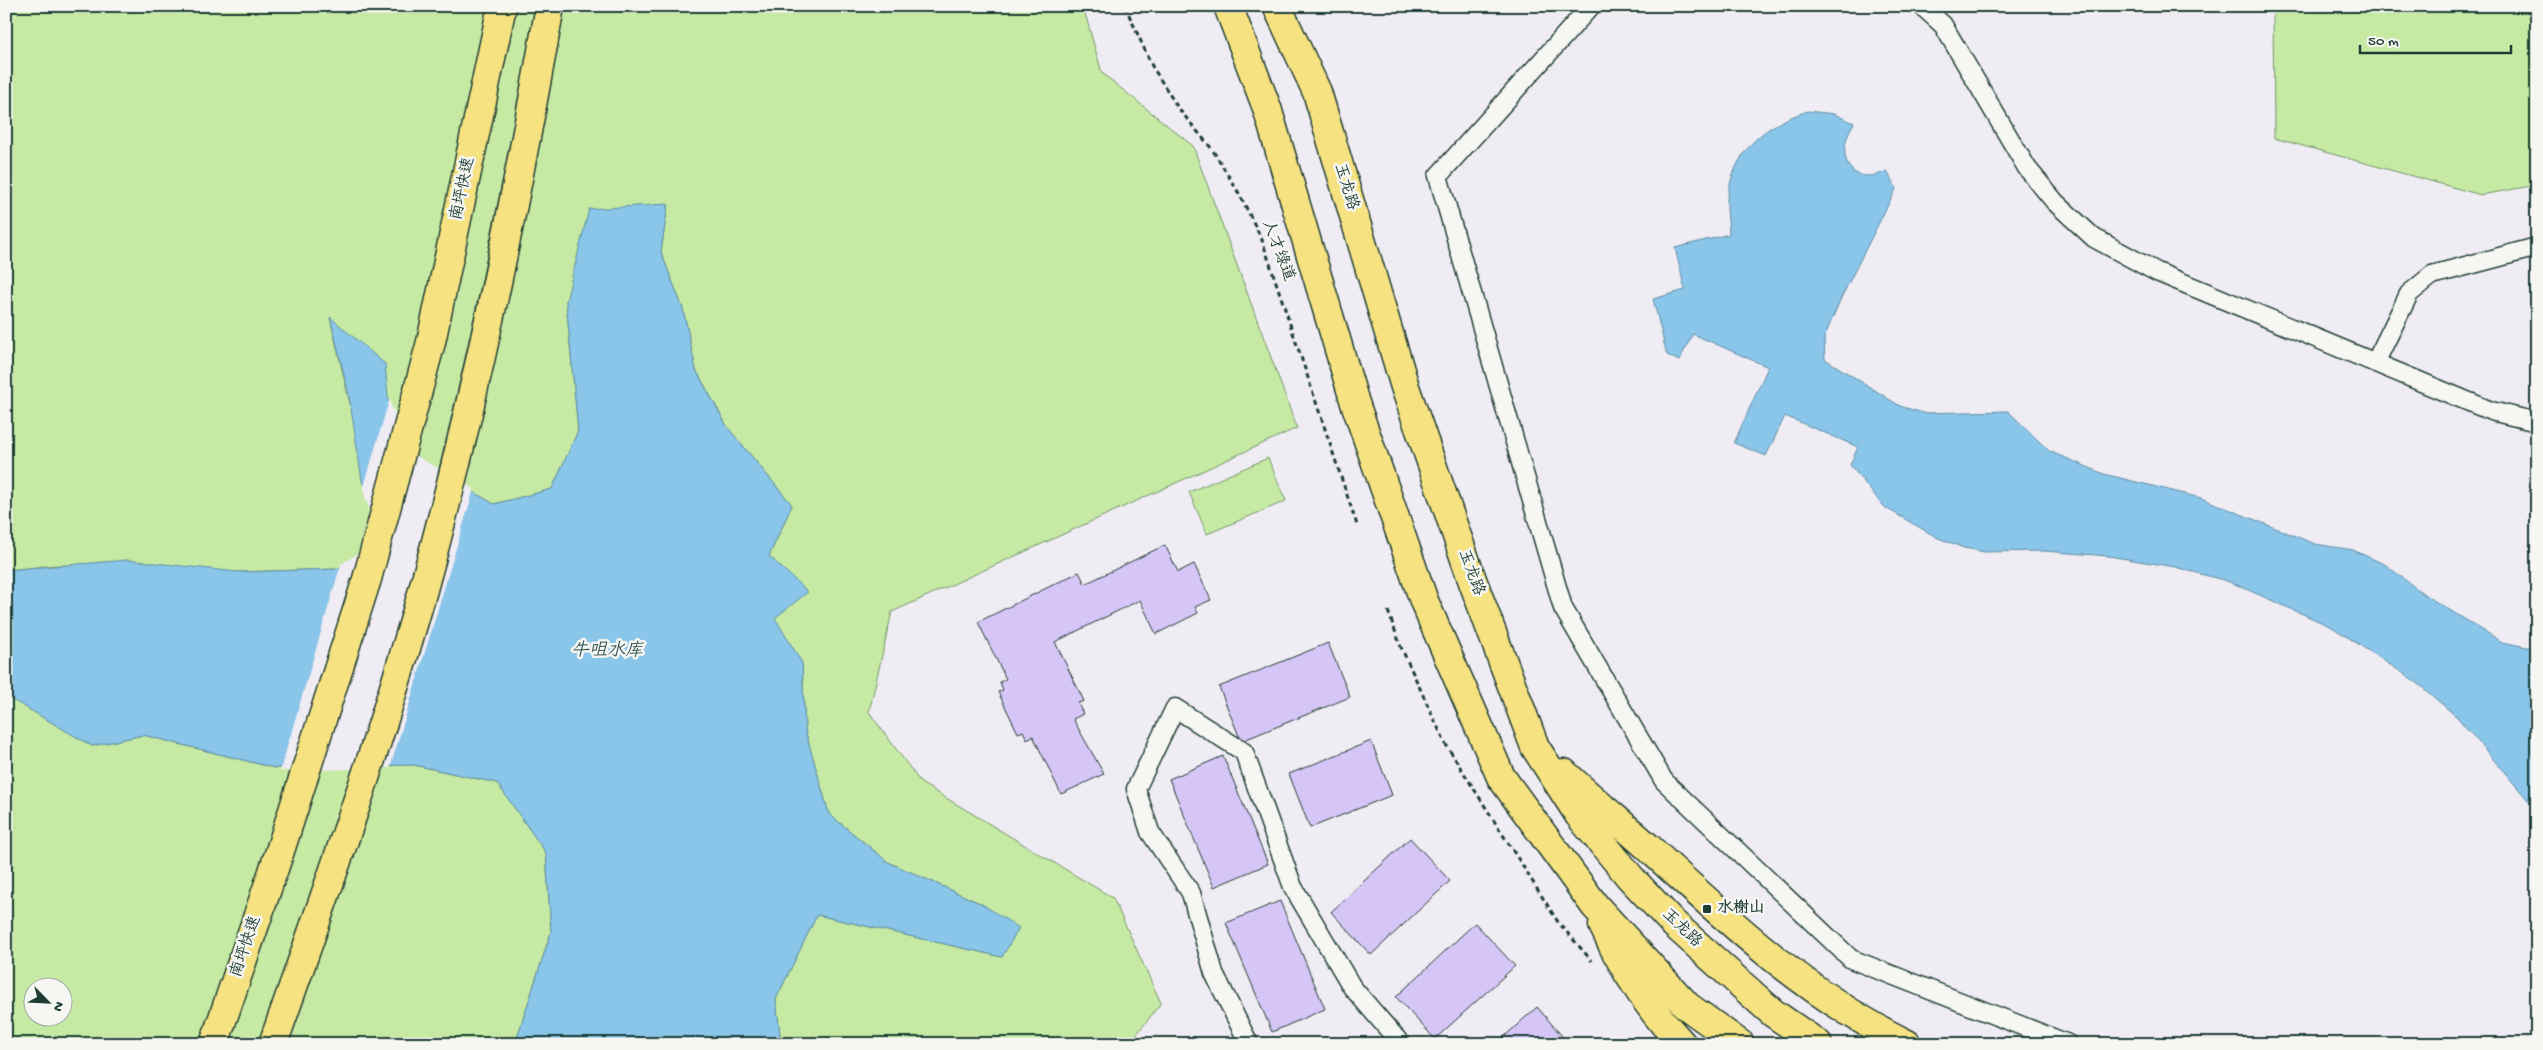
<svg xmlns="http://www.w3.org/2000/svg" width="2543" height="1050" font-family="'Gochi Hand','LXGW WenKai TC',sans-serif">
<rect width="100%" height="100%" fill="#f0ecf3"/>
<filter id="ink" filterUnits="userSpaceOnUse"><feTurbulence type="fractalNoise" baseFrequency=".02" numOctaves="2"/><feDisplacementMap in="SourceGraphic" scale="10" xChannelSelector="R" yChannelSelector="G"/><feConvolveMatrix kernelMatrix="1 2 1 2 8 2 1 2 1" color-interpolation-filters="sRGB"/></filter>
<g filter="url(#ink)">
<path fill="#c6eaa4" stroke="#72946c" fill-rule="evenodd" d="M6 6H1083L1102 73 1193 146 1297 428 892 612 869 712 921 783 1113 898 1161 1003 1129 1044H781L776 999 817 915 1002 957 982 904 888 862 829 814 805 730 802 663 774 618 769 556 792 505 728 428 696 370 683 309 661 252 668 204 566 301 578 431 552 489 494 504 413 457 330 318 382 542 337 569 238 572 56 565 6 570Z
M2273 6H2537V185L2481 195 2274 138Z
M1268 458 1286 501 1207 534 1189 492Z
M11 698 92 746 143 735 275 768 414 765 497 783 546 853 551 932 515 1044H6V700ZM32 988H62V1018H32Z"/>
<path fill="#8ac5ea" stroke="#5f8fa1" d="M1808 111 1834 114 1854 123C1834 154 1848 189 1887 171L1896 189 1841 298 1824 338 1825 359 1900 406 1923 413 2008 411 2049 451 2104 474 2201 498 2315 544 2353 550 2386 565 2425 595 2502 642 2537 649V803L2528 800 2457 717 2415 681 2332 627 2230 582 2175 567 2109 556 2043 551 1985 552 1964 548 1938 538 1884 507 1850 465 1858 447 1785 416 1766 456 1734 443 1768 367 1693 334 1679 361 1667 355 1653 299 1685 290 1675 248 1729 234C1729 223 1726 210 1727 199 1734 150 1763 125 1808 111Z
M668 204 661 252 683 309 696 370 728 428 792 505 769 556 808 592 775 618 802 663 805 730 829 814 888 862 982 904 1019 928 1002 957 817 915 776 999 781 1044H515L551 932 546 853 497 783 414 765 275 768 143 735 92 746 11 699 6 700V570L127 560 238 572 337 569 382 542 362 481 349 395 330 317 385 364 389 406 413 457 494 504 552 489 578 431 566 301 589 209Z"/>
<path fill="#f0ecf3" d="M390 397 391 405 415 455 474 489 390 768 280 771 341 564 379 541 363 490Z"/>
<path fill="#d6c6f7" stroke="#1f3d34" d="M1165 545 1178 572 1194 564 1211 600 1195 607 1198 613 1156 634 1140 600 1055 642 1084 701 1078 703 1083 714 1073 719 1104 774 1061 794 1033 736 1027 739 1023 731 1018 733 998 692 1003 690 1000 682 1006 679 978 622 1079 572 1085 584Z
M1328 643 1350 697 1244 740 1239 736 1219 687Z
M1371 741 1392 795 1310 828 1289 774Z
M1223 756 1268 864 1214 887 1169 779Z
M1410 838 1450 881 1371 955 1331 912Z
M1280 901 1325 1009 1272 1032 1226 923Z
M1475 923 1515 966 1435 1039 1396 997Z
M1537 1007 1569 1044H1496Z"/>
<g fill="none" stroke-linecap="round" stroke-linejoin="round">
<defs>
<path id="minor" d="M1591 6 1438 176 1563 608 1664 781 1851 959 2068 1044
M1922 6 1943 25 2027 168 2055 202 2094 238 2157 272 2491 411 2537 422
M2375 363 2409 294 2432 275 2537 247
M1249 1044 1214 973 1191 893 1150 832 1136 789 1175 708 1244 752 1293 887 1352 987 1401 1044"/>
<path id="primary" d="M1228 6 1267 108 1355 403 1424 601 1501 777 1595 906 1687 1006 1740 1044
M1277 6 1317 92 1405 387 1473 582 1535 747 1579 815 1630 877 1674 924 1773 1013 1818 1044
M1564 773C1592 799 1621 823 1649 848 1729 922 1808 996 1907 1044
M1603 925C1623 970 1648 1008 1682 1044"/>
<path id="trunk" d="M214 1044 280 851 367 579 431 342 502 6
M273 1044C325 896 378 748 421 597 475 403 515 205 550 6"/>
</defs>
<use href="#minor" stroke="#1f3d34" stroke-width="21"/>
<use href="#primary" stroke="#1f3d34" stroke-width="31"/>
<use href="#trunk" stroke="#1f3d34" stroke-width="31"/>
<path stroke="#1f3d34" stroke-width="3" stroke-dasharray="5 4" stroke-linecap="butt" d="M1125 6 1152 66 1178 108 1212 149 1240 195 1262 240 1358 528
M1388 611 1401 647 1445 743 1558 922 1592 961"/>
<use href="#minor" stroke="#f6f6f2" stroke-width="18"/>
<use href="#primary" stroke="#f6e281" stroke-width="28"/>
<use href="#trunk" stroke="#f6e281" stroke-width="28"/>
</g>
</g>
<rect fill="#1f3d34" stroke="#f6f6f2" stroke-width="2" x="1702" y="904" width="10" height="10" rx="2.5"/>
<g text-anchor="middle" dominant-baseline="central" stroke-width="5" stroke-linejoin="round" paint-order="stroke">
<g font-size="16" fill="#1f3d34" stroke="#f6f6f2">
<text transform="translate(1345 187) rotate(73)">玉龙路</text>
<text transform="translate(464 189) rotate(-78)">南坪快速</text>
<text transform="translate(1277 251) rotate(69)">人才绿道</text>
<text transform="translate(1470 573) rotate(70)">玉龙路</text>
<text transform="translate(1681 929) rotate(44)">玉龙路</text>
<text transform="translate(247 947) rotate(-71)">南坪快速</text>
</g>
<g font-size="16" font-weight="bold" fill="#1f3d34" stroke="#f6f6f2" text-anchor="start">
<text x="1717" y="909">水榭山</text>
</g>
<g font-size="18" font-style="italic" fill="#345858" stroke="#f6f6f2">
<text x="607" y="651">牛咀水库</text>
</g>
</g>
<rect width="2543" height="1050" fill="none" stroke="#f6f6f2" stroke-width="25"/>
<rect x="12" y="12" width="2518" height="1025" fill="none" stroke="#1f3d34" stroke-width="2" filter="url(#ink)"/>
<g transform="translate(48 1002) rotate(114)"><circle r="24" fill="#f6f6f2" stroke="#a0aca6"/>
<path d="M0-4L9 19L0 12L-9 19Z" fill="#1f3d34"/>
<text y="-8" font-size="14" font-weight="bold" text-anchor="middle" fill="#1f3d34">N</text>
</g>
<path d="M2360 45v8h151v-8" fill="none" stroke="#1f3d34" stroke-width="2.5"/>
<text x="2368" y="45" font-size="15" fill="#1f3d34" stroke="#f6f6f2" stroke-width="4" paint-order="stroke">50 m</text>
</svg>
